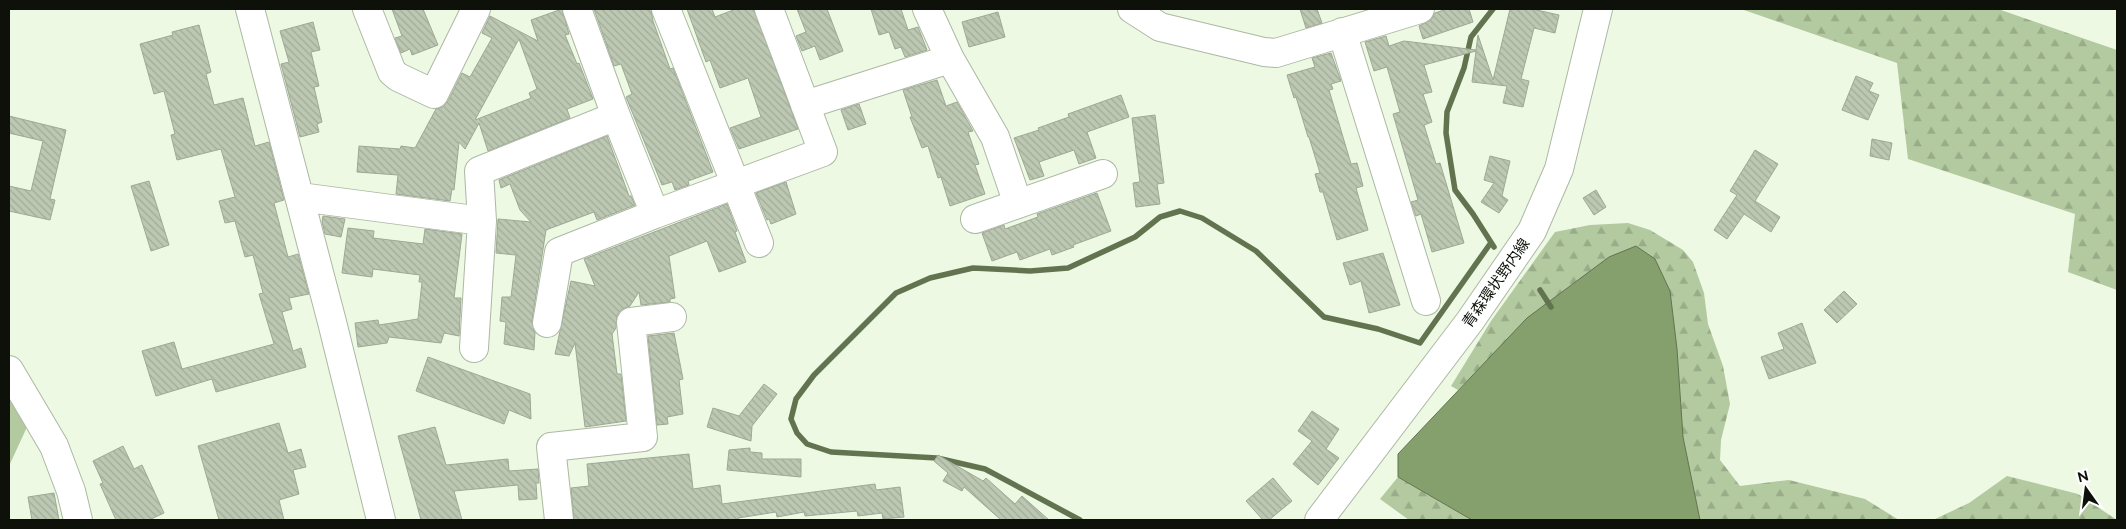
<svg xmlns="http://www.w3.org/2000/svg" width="2126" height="529" font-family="Raleway,'Noto Sans JP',sans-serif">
<defs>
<pattern id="forest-firs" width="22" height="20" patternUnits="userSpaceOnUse" patternTransform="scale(1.25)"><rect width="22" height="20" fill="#b3c9a0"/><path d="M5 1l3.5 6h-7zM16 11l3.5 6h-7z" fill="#99ac88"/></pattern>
<pattern id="building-back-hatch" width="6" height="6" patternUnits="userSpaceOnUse" patternTransform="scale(1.25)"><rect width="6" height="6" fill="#bdc8b3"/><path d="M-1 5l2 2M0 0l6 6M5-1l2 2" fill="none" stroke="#a1ab99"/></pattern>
</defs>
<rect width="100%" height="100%" fill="#edf9e3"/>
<path fill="url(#forest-firs)" d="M1741 9H1998L2117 50V290L2068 272 2075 214 1908 159 1897 63Z
M1628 223 1650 230 1683 250 1693 262 1704 293 1708 324 1723 366 1730 404 1721 440 1720 460 1740 486 1789 480 1865 499 1899 520H1700L1683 437 1480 368 1458 390 1451 386 1491 321 1555 232 1590 225Z
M2007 476 2078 494 2117 520H1933L1969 503Z
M1398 477 1472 520H1409L1380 499Z"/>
<path fill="#b3c9a0" d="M9 397 27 427 9 466Z"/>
<path fill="#859f6d" stroke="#61744f" d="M1636 246 1655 259 1670 291 1677 349 1683 437 1700 520H1472L1398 477V454L1527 318 1609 257Z"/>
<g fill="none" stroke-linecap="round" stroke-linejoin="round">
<path stroke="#61744f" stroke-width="5.5" d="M1493 9 1471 37 1464 68 1447 112 1446 133 1455 190 1473 214 1494 247
M1540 290 1551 307
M1080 520 985 469 937 458 831 452 807 444 797 433 791 419 796 399 814 375 896 293 930 278 973 268 1030 271 1068 268 1135 237 1160 217 1180 211 1202 218 1256 251 1324 317 1378 329 1420 343 1490 244"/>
</g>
<path fill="url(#building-back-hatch)" stroke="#9ea995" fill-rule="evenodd" d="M392 9H423L438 45 412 55 410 49 401 53 395 38 402 36Z
M562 9 569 34 565 35 577 64 579 63 593 99 567 109 570 118 488 151 479 123 465 149 459 142 454 190 452 189 450 201 396 194 398 175 357 172 359 146 400 149 401 146 415 148 436 109 443 107 448 101 462 73 470 77 492 38 482 33 490 16 538 41 531 20ZM519 39 537 89 529 93 531 98 475 120Z
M594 9H651L653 21 670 69 673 68 713 172 688 181 689 185 675 190 672 182 662 185 626 97 632 94 621 64 614 66Z
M687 9H712L715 17 736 9H754L798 129 739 149 730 128 761 117 748 78 720 88 710 60 706 62Z
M797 9H827L843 51 820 60 815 46 802 51 796 36 806 32Z
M871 9H901L908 30 918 27 927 50 905 57 901 47 895 49 889 32 879 35Z
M1300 9H1317L1322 23 1306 28Z
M1447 9H1469L1473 22 1423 39 1419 26 1431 20 1435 13Z
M1510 9H1532L1559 15 1555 33 1534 28 1521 79 1529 81 1523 107 1503 103 1507 86 1472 82 1476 51 1424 65 1432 92 1423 94 1432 122 1424 125 1436 164 1440 163 1464 243 1432 252 1421 214 1416 216 1411 202 1418 200 1393 114 1400 112 1387 67 1374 71 1365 42 1386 36 1389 46 1404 41 1476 50 1478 35 1493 80Z
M998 12 1005 37 969 47 962 22Z
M313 22 320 50 311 52 319 86 314 87 322 122 317 124 319 132 300 137 281 64 289 62 280 31Z
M199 25 211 72 206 74 214 105 243 98 255 146 269 142 284 200 274 203 288 257 298 254 309 294 289 298 292 309 282 312 293 351 301 348 306 367 216 392 212 379 156 396 142 351 174 342 182 369 274 344 259 294 263 293 253 255 245 257 235 221 225 223 219 201 235 197 221 149 177 160 171 135 175 134 164 91 154 94 140 44 173 35 172 32Z
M1331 53 1341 81 1331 84 1333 89 1329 90 1351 164 1357 163 1363 186 1356 188 1368 230 1337 240 1323 192H1320L1315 174 1320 173 1309 137H1308L1296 97 1294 98 1287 75 1315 67 1312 58Z
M1856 76 1873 83 1869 91 1879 95 1868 120 1842 110Z
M937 80 946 106 957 102 973 131 968 132 979 164 975 165 985 194 950 206 941 177 938 178 928 146 922 148 910 117H912L903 90Z
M1121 95 1129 117 1087 132 1096 158 1079 164 1074 150 1039 162 1044 176 1030 180 1014 138 1039 130 1038 128 1069 117 1068 114Z
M859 104 866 124 848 130 841 110Z
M1155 115 1164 183 1157 184 1160 204 1136 207 1133 183 1140 182 1132 118Z
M9 116 66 130 50 199 55 200 50 220 9 211V186L31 191 43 141 9 133Z
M607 136 629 196H631L635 205 597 220 594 212 546 230 532 320 535 332 534 350 504 344 506 322 500 321 502 297H511L516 255 496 253 498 219 531 222 520 210 510 184 501 188 499 180Z
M1872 139 1892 143 1889 160 1870 156Z
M1755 150 1778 164 1755 201 1780 217 1771 232 1744 214 1727 239 1714 230 1737 195 1730 191Z
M1490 156 1510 161 1502 196 1508 200 1499 213 1481 202 1494 183 1484 180Z
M149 181 169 245 151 251 131 186Z
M786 182 796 214 771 224 769 219 767 220 756 193Z
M1596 190 1606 207 1594 215 1583 198Z
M1097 193 1111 231 1073 245 1074 247 1052 255 1050 249 1020 260 1017 252 992 261 982 233 1004 225 1005 229 1038 217 1037 214Z
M727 204 737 231 735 232 746 262 719 272 707 241 669 256 675 298 670 299V302L641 305 639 292 630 306 622 309 617 315 616 328 612 334 617 374H621L626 421 585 427 575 343 569 356 555 354 571 281 595 286 584 259Z
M323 216 345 219 341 237 325 234 322 222Z
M348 228 374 231 373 238 423 244 425 229 462 234 454 298H461L459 336 444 333 441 343 389 337 387 343 358 347 355 323 378 320 379 325 418 319 422 282H419L420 275 373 269 372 277 342 273Z
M1383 253 1400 305 1369 313 1361 281 1350 285 1343 263Z
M1844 291 1857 304 1837 323 1824 310Z
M1802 323 1816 363 1769 379 1761 357 1784 349 1778 333Z
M674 333 683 379 679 380 683 414 667 417 668 424 657 425 648 336Z
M428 357 530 394 531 419 509 410 504 424 416 391Z
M764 384 777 394 752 426 751 441 707 427 713 408 739 416Z
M1312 411 1339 429 1326 449 1339 458 1318 485 1293 464 1312 441 1298 431Z
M279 423 288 453 301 449 306 467 293 470 299 494 279 500 284 520H219L198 446Z
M435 427 446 465 508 459 509 471 538 469 539 483H536L537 499 519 500 518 485 454 491 462 520H421L398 436Z
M123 446 134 469 142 465 164 513 149 520H116L100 484 103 483 93 461Z
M750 448V452L762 453V459H801V477L727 470 729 450Z
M689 454 693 489 720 485 722 504 875 484 876 490 900 487 904 517 883 519 882 513 858 516 857 511 805 516 804 512 777 517 776 512 738 518 739 520H574L571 488 589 486 587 464Z
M938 455 983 481 986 478 1015 504 1022 496 1049 520H1001L964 487 962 491 943 481 948 473 934 461Z
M1273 478 1292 501 1269 520H1263L1246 501Z
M54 493 59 520H32L28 497Z"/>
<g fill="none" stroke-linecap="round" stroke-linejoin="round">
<defs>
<path id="minor" d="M250 9 332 322 381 520
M367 9 392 72 398 77 434 94 476 9
M577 9 616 116 655 214 823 152 769 9
M666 9 759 243
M927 9 950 59 995 137 1018 204
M1132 9 1160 27 1264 52 1276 53 1420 9
M1342 32 1426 301
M805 105 950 59
M300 197 482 221
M975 219 1103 174
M547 323 559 252 655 214
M474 348 482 221 479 171 616 116
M9 370 54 446 71 491 78 520
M559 520 551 447 643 437 631 322 672 317"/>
<path id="major" d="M1319 520 1470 321 1532 231 1559 169 1598 9"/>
</defs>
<use href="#minor" stroke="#adb8a4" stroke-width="30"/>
<use href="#major" stroke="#adb8a4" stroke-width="30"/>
<use href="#minor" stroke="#fff" stroke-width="28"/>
<use href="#major" stroke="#fff" stroke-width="28"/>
</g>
<g text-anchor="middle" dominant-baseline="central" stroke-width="4.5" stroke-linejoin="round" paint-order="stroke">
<g font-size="15" fill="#0d1109" stroke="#fff">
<text transform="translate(1496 283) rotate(-55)">青森環状野内線</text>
</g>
</g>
<rect width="2126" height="529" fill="none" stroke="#0d1109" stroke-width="20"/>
<g transform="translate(2086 489) rotate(346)" stroke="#ffffff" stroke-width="4" paint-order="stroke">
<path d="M0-4L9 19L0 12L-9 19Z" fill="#0d1109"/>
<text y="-8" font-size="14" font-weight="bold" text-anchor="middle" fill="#0d1109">N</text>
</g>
</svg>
